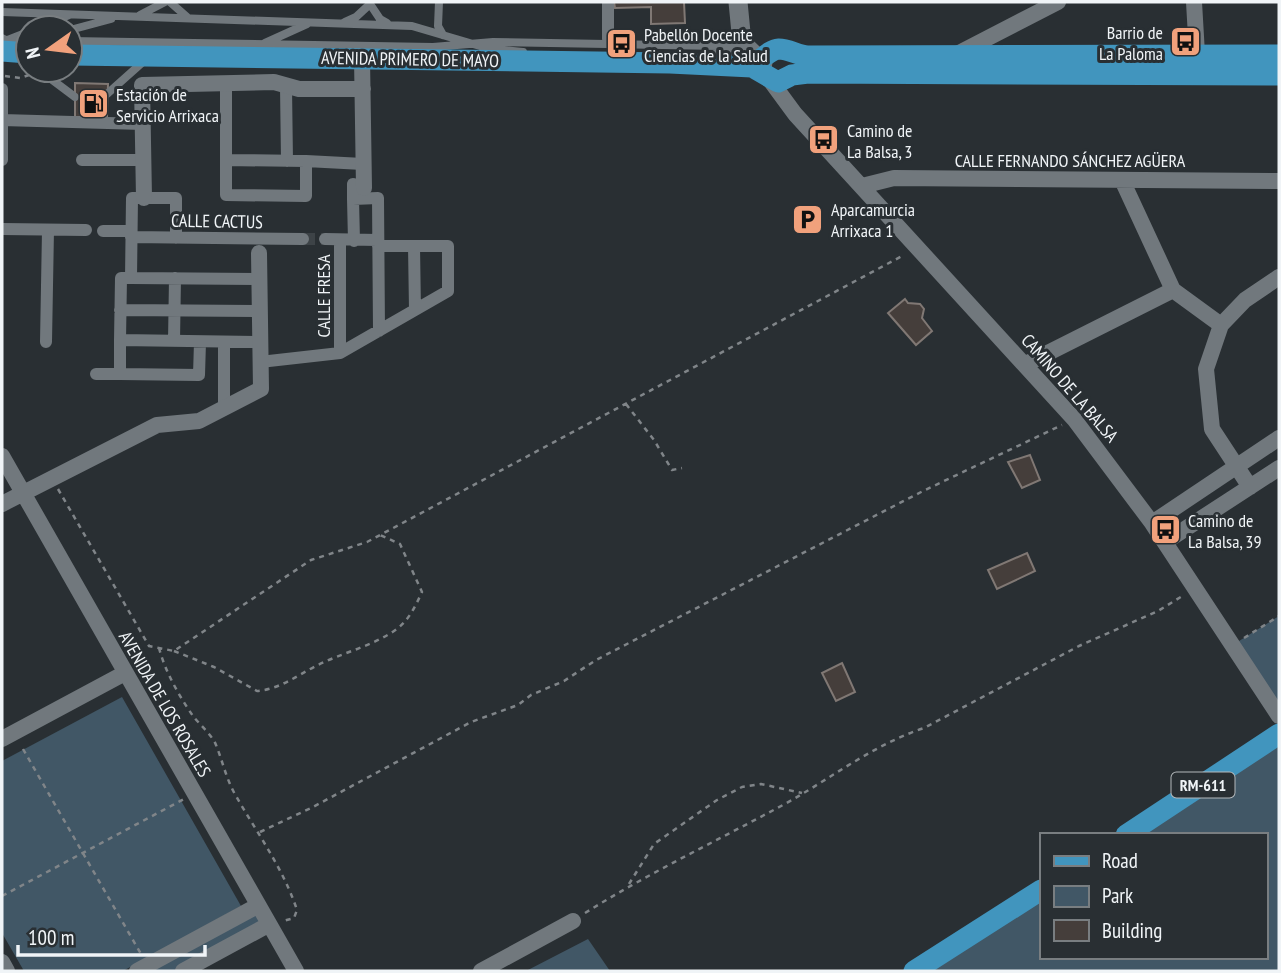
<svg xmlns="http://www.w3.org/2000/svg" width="1281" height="973" font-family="'PT Sans Narrow',sans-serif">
<rect width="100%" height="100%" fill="#292f33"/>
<path fill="#415766" d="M1279 616V716L1231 646Z
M122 697 241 906 123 971H24L2 933V761Z
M1279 734V971H923L1041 892V957H1265V835H1128Z
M255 913 261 924 173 971H151Z
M588 939 610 971H526Z"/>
<path fill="#453e3b" stroke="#807874" stroke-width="2" d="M614 2H684L685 23 651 24V7L615 8Z
M75 83 108 84 107 117H75Z
M905 299 908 303 920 304 924 309 922 318 932 331 916 345 888 313Z
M1030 455 1040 480 1022 488 1008 462Z
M1027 553 1035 571 997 589 988 570Z
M842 663 855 692 836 701 822 673Z"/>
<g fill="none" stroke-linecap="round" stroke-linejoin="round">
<path stroke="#3d4347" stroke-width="12" stroke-dasharray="12 6" stroke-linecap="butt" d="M303 239H325"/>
<path stroke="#808589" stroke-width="2.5" stroke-dasharray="5 5" stroke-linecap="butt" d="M5 76 20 78 29 75
M626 404 654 440 672 470 682 468
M58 489 149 646 174 651 311 560 367 542 904 255
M1244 638 1279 616
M159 648C165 671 179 696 193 716 200 725 212 735 216 745 223 762 226 779 236 796 257 833 283 868 297 910L294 918 283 921
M174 651 214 667 257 691C280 689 296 676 316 666 341 653 370 647 394 631 408 622 415 607 422 592L400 544 380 535
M23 749 141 954
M260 832 311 808 471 722 518 705 531 695 564 681 596 660 923 491 1062 425
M629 884 654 844 717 800 742 787 761 784 802 793
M2 896 184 799
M585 913C652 871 723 838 792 800 835 775 876 744 924 728L1079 646 1158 611 1184 595"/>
<path stroke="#71787d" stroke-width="8" d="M170 2 187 17
M439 2 438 26 443 35
M2 12 412 26 490 49 523 52
M140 15 165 2
M345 22 356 17 370 4 380 19 387 23
M37 28 69 15
M70 30 111 19
M2 38 16 45
M5 41 28 32
M70 41 433 47 493 42 719 46 731 41
M265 43 307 24
M39 70 75 97
M107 94 144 61"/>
<path stroke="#71787d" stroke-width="12" d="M608 2V39
M226 83V195L306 196V161L226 160
M286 87 287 161
M2 89V160
M2 120 143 124
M82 160H143
M306 161 363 164
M364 188 353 184V199L378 198 379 331
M353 199 354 241
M2 229 86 230
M103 231H131
M131 237 303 239
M325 239 377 240
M414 246 415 310
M131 278 259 279
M120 310 260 311
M120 340 121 278H131L132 198H176V238
M174 341 175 278
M46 342 48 230
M200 342 199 375 120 374V340L260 342
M340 353V240
M260 362 340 353 448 291V246H378
M96 374H120
M224 408V342"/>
<path stroke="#71787d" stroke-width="16" d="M1194 2 1197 54
M955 55 1058 2
M362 58 364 188
M706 64 730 50 740 35
M770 80 795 114 1074 419 1152 523 1279 716
M1122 180 1173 290 1221 325
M862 186 894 178 1279 181
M144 198 142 85 274 82 299 89H363
M1026 364 1173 290
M2 456 296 971
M1250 487 1212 429 1206 369 1221 325 1245 300 1279 277
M2 504 157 425 199 421 261 389 259 253
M1152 523 1279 438
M1165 542 1279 468
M2 739 125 673
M2 962 7 971
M137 971 257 906
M183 971 268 925
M481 971 573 921"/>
<path stroke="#71787d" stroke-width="19" d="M738 2 742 43 763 63"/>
<path stroke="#4195be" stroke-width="21" d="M2 51 28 53
M70 55 670 63 752 67 778 82 792 75 808 73 1279 75
M749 67C760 63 767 50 779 49 788 49 798 55 807 56L1279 55
M1126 835 1279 734
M914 971 1041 890"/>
</g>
<defs>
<symbol id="bus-square" viewBox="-11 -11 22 22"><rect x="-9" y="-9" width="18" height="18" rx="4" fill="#f1a17c" stroke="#292f33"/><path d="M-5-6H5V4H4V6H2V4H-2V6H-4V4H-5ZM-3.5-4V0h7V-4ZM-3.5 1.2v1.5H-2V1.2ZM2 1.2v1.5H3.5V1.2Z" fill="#111"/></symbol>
<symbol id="fuel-square" viewBox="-11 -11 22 22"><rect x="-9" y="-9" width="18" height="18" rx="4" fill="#f1a17c" stroke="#292f33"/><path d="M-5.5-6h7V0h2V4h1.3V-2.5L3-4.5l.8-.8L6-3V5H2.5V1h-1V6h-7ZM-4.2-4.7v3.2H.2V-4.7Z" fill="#111"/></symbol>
<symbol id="parking-square" viewBox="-11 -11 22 22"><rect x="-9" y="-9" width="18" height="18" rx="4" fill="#f1a17c" stroke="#292f33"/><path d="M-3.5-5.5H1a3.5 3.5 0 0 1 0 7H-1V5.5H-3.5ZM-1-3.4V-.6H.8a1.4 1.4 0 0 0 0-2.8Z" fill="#111"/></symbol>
</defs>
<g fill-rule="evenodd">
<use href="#bus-square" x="1168" y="24" width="35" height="35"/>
<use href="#bus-square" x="604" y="26" width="35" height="35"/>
<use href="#fuel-square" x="76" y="86" width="35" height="35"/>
<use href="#bus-square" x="806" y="122" width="35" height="35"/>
<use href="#parking-square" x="790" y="202" width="35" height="35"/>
<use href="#bus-square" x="1148" y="512" width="35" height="35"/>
</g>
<g text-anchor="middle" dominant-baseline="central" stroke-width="6" stroke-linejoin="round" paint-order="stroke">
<rect fill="#292f33" stroke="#b4b9bc" stroke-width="2" x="1171.5" y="772.5" width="63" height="25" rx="5"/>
<g font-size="16" font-weight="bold" fill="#f0f4f7">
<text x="1203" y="785">RM-611</text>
</g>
<g font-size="18" fill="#f0f4f7" stroke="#292f33" text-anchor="start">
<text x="1163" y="32" text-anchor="end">Barrio de<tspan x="1163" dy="21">La Paloma</tspan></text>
<text x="644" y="34">Pabellón Docente<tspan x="644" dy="21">Ciencias de la Salud</tspan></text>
<text x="116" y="94">Estación de<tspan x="116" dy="21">Servicio Arrixaca</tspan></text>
<text x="847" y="130">Camino de<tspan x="847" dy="21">La Balsa, 3</tspan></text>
<text x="831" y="209">Aparcamurcia<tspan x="831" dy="21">Arrixaca 1</tspan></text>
<text x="1188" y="520">Camino de<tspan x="1188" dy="21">La Balsa, 39</tspan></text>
</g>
<g font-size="18" fill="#f0f4f7" stroke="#292f33">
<text transform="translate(410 59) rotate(1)">AVENIDA PRIMERO DE MAYO</text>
<text x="1070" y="160">CALLE FERNANDO SÁNCHEZ AGÜERA</text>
<text transform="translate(217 221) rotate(1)">CALLE CACTUS</text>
<text transform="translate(323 296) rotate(-90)">CALLE FRESA</text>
<text transform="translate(1070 388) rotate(49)">CAMINO DE LA BALSA</text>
<text transform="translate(165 704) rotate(60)">AVENIDA DE LOS ROSALES</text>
</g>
</g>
<rect width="1281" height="973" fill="none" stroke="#f0f4f7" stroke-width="7"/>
<rect x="1040" y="833" width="228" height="126" fill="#292f33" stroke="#797e81" stroke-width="2"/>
<rect x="1054" y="856" width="35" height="10" fill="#4195be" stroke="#797e81" stroke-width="2"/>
<text x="1102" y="868" font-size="21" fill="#f0f4f7">Road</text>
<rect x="1054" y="886" width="35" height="21" fill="#415766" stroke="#797e81" stroke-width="2"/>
<text x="1102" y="903" font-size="21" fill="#f0f4f7">Park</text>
<rect x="1054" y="920" width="35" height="21" fill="#453e3b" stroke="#797e81" stroke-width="2"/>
<text x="1102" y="938" font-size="21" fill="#f0f4f7">Building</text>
<g transform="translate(49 49) rotate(256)"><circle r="33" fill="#292f33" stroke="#797e81" stroke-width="2"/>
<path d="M0-5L12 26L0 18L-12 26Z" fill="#f1a17c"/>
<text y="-10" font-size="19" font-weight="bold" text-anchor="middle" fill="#f0f4f7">N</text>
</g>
<path d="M18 945v10h187v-10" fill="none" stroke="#f0f4f7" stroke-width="3.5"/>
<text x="28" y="945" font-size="21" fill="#f0f4f7" stroke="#292f33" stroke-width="5" paint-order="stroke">100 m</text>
</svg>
